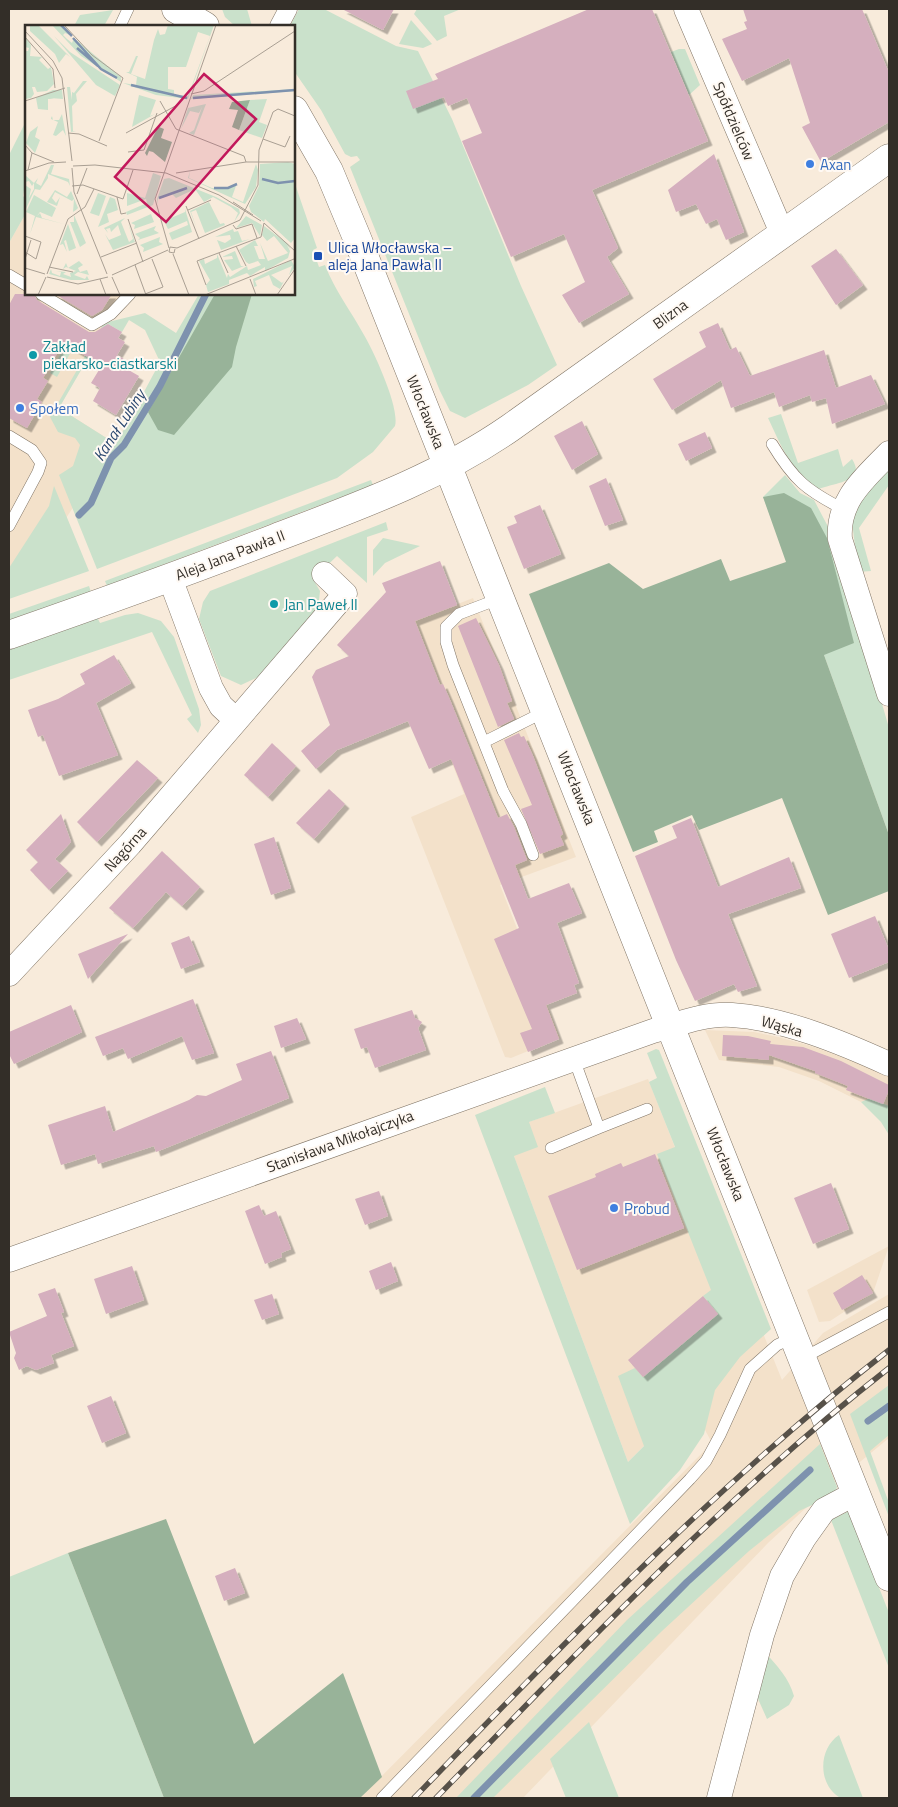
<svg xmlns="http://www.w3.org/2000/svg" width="898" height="1807" font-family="'Titillium Web',sans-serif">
<defs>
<filter id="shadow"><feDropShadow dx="4.5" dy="4.5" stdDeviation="0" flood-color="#0004"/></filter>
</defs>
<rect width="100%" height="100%" fill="#f8ebdb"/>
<path fill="#f3e1ca" d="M26 213V294H122L89 358H87L59 408 116 444 64 521 9 582V243Z
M473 598 576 857 500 885 560 1038 511 1058 505 1057 411 817 464 794 399 627Z
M705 1030 754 1032 778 1037 811 1046 878 1070 889 1076V1106L871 1098 861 1102 819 1081 779 1067 719 1060Z
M648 1079 743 1320 754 1311 782 1380 823 1333 889 1294V1438L821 1494 768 1543 523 1798H360L712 1443 689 1400 628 1462 514 1156 529 1122Z
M889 1246 873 1293 830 1321 819 1322 807 1290Z"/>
<path fill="#cae1cb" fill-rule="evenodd" d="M222 9H247L252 26H235L225 17Z
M299 9H324L396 46 418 51 452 119 521 286 557 365 528 385 465 418 450 411 440 391 350 167 360 160 357 156 351 157 345 154 321 110 294 71V26H290Z
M417 9H461L444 16 447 36 437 41 414 14Z
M113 10 104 26H74L80 15Z
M411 20 432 44 423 48 399 44Z
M679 49H685L700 85 689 95 671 52Z
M26 121V178L23 196 26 199V213L9 243V155Z
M294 181 317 248 313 250 319 267 325 265C335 291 351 311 364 335 374 352 400 408 395 426L373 452 337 478 97 569 59 475 73 466 80 445 75 438 58 432 50 417 104 323 145 313 176 333 199 294H294ZM129 320 145 330 160 362 116 444 59 408 108 324 122 332Z
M74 330 77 341 57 377 50 373Z
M781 414 798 463 838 449 843 467 852 459C867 482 834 483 819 489 793 477 780 443 768 418Z
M889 463V485L859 528 871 571 858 572 852 521 863 493Z
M785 475 800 493 814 500 834 538 889 728V835L824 655 763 497Z
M371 480 373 485 107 586 105 581Z
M54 486 89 571 9 599V568L49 506Z
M386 522 388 530 367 537V583L337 556 313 579 320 591 318 609 258 677 241 685 221 676 199 619 203 602 210 591Z
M383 538 420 546 385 563 373 576V550Z
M89 586 91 592 9 620V614Z
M138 613 161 621 174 637 199 709 201 725 198 733 187 719 192 715 152 632 9 680V648L97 617 100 623 125 615Z
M656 1049 659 1050 771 1329 740 1357 715 1390 704 1434 680 1470 630 1524 475 1115 545 1087 555 1113 529 1122 538 1147 514 1156 628 1462 644 1446 618 1376 635 1368 643 1377 718 1314 703 1296 711 1290 657 1154 675 1147 649 1082 657 1078 647 1053Z
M870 1098 889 1106V1135L881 1122 861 1102Z
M889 1385V1435L870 1451 889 1503V1517L850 1414Z
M820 1444 837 1487 834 1495 799 1511 749 1551 662 1631 493 1798H456L627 1620Z
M849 1511 889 1613V1668L831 1520Z
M68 1553 164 1798H9V1577Z
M765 1652C777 1666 789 1678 794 1696L789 1705 767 1719 754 1690Z
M589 1722 619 1798H566L550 1759Z
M839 1735 863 1798C856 1798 845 1800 839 1797 818 1784 818 1749 839 1735Z"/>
<path fill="#98b399" d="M215 294H252L236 347 232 367 174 435 158 430 148 412Z
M784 493 811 508 827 538 854 643 824 655 889 835V891L828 915 782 798 699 830 692 815 654 831 658 842 633 852 529 594 609 563 643 589 721 559 730 581 786 562 763 497Z
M166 1519 254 1744 343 1673 382 1777 360 1798H164L68 1553Z"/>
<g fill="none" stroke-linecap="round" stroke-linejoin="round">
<path stroke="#7e92ae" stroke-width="7" d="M79 515 91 503 111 458 124 445 160 386 206 294
M868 1421 889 1406
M474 1798 687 1582 810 1470"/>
</g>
<path fill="#d5afbe" filter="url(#shadow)" d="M342 9H394L383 30Z
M589 9H652L708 141 592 190 618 248 607 257 629 294 579 323 562 295 585 282 564 234 511 257 462 141 482 133 467 98 448 106 444 97 413 109 406 91 438 79 435 74Z
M743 9H862L889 73V122L821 162 802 127 810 123 789 58 742 81 722 39 747 29 744 22 747 21Z
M714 154 744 232 726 240 717 219 706 224 696 204 676 212 668 190Z
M836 249 863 285 836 305 811 266Z
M15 294H34L37 300 89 332H95L108 324 122 332 118 338 125 342 117 355 129 362 125 368 139 376 116 415 93 401 100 388 91 383 102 365 63 343 43 378 48 381 37 399 42 402 27 428 9 418V305Z
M55 294H112L102 310 92 316Z
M718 323 730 350 736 347 750 376 824 350 836 388 871 375 885 404 832 424 826 398 812 402 810 395 779 407 774 392 731 408 721 380 672 410 653 379 706 347 699 332Z
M582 421 598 454 572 470 554 436Z
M705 432 712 448 686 461 678 444Z
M606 478 623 520 605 526 589 486Z
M540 505 561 554 524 569 507 527 517 523 514 516Z
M440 561 457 605 415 621 440 685 443 684 450 700 498 818 507 814 514 827 527 860 515 865 528 899 569 883 582 913 557 923 579 983 574 985 577 993 546 1005 559 1039 528 1052 520 1033 532 1029 494 939 519 928 451 759 429 769 408 721 337 750 316 769 301 751 330 725 312 677 316 670 349 656 337 645 386 592 382 583Z
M476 618 499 665 512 701 507 703 514 719 498 727 458 626Z
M114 655 131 683 96 703 118 755 59 776 43 735 38 737 28 710 58 699 85 684 80 674Z
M519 733 521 737 524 736 533 756 563 834 560 836 564 845 540 854 521 809 532 805 504 740Z
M272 743 296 766 268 797 244 775Z
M137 760 158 778 97 842 77 822Z
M329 789 345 804 314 839 296 823Z
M61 814 71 842 55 859 68 871 49 890 30 870 38 862 26 850Z
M691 818 718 887 789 857 801 888 728 914 757 986 738 992 734 984 695 1001 676 960 635 856 677 838 672 826Z
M274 837 291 888 271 895 254 844Z
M162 851 200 887 182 906 166 892 133 928 109 908Z
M875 916 889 950V962L849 978 831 934Z
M128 934 88 979 78 954Z
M189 936 200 962 181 969 171 943Z
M193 999 214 1053 192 1060 182 1036 128 1059 123 1048 103 1056 95 1037Z
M71 1005 82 1032 14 1064 9 1054V1032Z
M412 1010 415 1018 422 1022 418 1028 426 1050 375 1068 367 1047 361 1049 354 1029Z
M297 1018 306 1039 281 1048 274 1026Z
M723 1035 748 1036 771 1041 770 1044 803 1047 841 1061 889 1085V1090L883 1104 846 1090 848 1086 815 1073V1071L769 1055V1060L722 1056Z
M271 1051 289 1098 156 1152 154 1146 98 1164 95 1154 61 1165 48 1125 105 1106 113 1132 189 1100 197 1095 206 1096 242 1080 236 1064Z
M655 1154 684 1228 577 1270 548 1196 596 1177 595 1174 621 1163 623 1167Z
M831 1183 849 1229 813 1244 794 1198Z
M379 1191 388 1216 365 1225 355 1199Z
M259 1205 264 1216 276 1211 291 1249 281 1253 282 1257 265 1264 245 1211Z
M391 1262 398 1281 376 1290 369 1271Z
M132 1266 144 1300 106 1314 94 1279Z
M862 1275 873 1293 842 1310 833 1293Z
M55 1288 64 1312 61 1313 74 1346 51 1355 54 1363 36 1370 27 1366 19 1370 14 1358 16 1353 9 1332 47 1316 38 1294Z
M272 1294 279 1314 262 1320 254 1300Z
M703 1296 718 1314 643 1377 628 1360Z
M111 1396 126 1433 102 1443 87 1406Z
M235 1568 245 1593 224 1601 215 1576Z"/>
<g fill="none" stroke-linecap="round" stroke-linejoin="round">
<defs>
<path id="service" d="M120 26 128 9
M9 275 26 285
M41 294 92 325 111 314 130 294
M9 436 32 450 41 463 38 472 9 526
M772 444C794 480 806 490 843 509
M501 598 459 614 446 627V642L453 665 503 791 521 824 533 855
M484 742 546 711
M599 1128 647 1109
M551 1148 599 1128 574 1059
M803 1358 889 1312
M382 1798 690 1479 706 1461 720 1435 750 1369 777 1345 794 1337"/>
<path id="pedestrian" d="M279 26 288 9"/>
<path id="minor" d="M686 9 782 233
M889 453C865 478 837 500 840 539L889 694
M170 578 211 688 221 706 236 720
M9 974 130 844 345 594 324 574
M9 1260 653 1031C678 1024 706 1013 732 1015 783 1018 843 1043 889 1064
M719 1798 762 1635 782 1576 804 1538 824 1510 856 1493"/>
<path id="tertiary" d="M176 9 205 26
M294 110 329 171 357 238 889 1577
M9 635C98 604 187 572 275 538 356 507 438 478 510 428L889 158"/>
</defs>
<use href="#service" stroke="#817566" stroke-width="12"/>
<use href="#pedestrian" stroke="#817566" stroke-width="19"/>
<use href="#minor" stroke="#817566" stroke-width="25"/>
<use href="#tertiary" stroke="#817566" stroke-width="29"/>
<use href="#service" stroke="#fff" stroke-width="11"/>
<use href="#pedestrian" stroke="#fff" stroke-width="18"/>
<use href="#minor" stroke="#fff" stroke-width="24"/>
<use href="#tertiary" stroke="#fff" stroke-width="28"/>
<defs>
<path id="rail" d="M414 1798C566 1641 717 1484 889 1350
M436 1798C581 1649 724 1497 889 1368"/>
</defs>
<use href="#rail" stroke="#575149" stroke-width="5.5"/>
<use href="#rail" stroke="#fff9f3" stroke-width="4" stroke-dasharray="11" stroke-linecap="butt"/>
</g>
<g fill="#3f7fe0" stroke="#fff9f3" stroke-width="2">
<circle cx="810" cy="164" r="5"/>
<circle cx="20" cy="408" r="5"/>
<circle cx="614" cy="1208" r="5"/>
</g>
<rect fill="#1a4fb4" stroke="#fff9f3" stroke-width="2" x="313" y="251" width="10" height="10" rx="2.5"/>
<g fill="#0f9aa8" stroke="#fff9f3" stroke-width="2">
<circle cx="33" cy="355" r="5"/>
<circle cx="274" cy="604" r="5"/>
</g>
<g text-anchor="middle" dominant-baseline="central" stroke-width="4" stroke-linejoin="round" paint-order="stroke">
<g font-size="15" fill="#332e28" stroke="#fff9f3">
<text transform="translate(734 121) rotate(67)">Spółdzielców</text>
<text transform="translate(670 314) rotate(-36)">Blizna</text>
<text transform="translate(426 412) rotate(68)">Włocławska</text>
<text transform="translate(230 555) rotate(-21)">Aleja Jana Pawła II</text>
<text transform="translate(577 788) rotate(68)">Włocławska</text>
<text transform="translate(125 849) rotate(-48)">Nagórna</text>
<text transform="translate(782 1026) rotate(16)">Wąska</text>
<text transform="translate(340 1141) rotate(-20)">Stanisława Mikołajczyka</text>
<text transform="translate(726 1164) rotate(68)">Włocławska</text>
</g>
<g font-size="15" fill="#366cbe" stroke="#fff9f3" text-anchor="start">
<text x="820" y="164">Axan</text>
<text x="30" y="408">Społem</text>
<text x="624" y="1208">Probud</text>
</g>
<g font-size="15" fill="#164399" stroke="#fff9f3" text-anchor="start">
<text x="328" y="247">Ulica Włocławska –<tspan x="328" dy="17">aleja Jana Pawła II</tspan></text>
</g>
<g font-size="15" fill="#0d838f" stroke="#fff9f3" text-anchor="start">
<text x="43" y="346">Zakład<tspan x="43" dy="17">piekarsko-ciastkarski</tspan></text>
<text x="284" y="604">Jan Paweł II</text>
</g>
<g font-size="16" font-style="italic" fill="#2b4870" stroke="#fff9f3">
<text transform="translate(119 425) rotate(-57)">Kanał Lubiny</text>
</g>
</g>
<g transform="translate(25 25)">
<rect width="270" height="270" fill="#f8ebdb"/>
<path d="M5 0H13L45 32 41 29 34 38 30 29 5 6ZM27 0H38L47 11 40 8 38 10 42 14 47 18 49 13 96 52V57L56 31ZM143 0H189L163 74 131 70 98 58 111 60 112 52 101 47H104L111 31H113L106 49 120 54 129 15 133 4 135 10 140 9ZM173 7 185 11 163 71 149 70V65L143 64V42H161ZM29 11 45 27 95 60 90 71 71 60ZM1 13 6 20 5 31 17 32 14 35 23 44 26 42 29 59 22 66 12 67 10 62H7L9 69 6 73 0 74V26H3L4 23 0 22ZM58 56H62L51 69 52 76 47 81 48 106H51L46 107 42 62H45L47 75V67L49 68ZM270 64V66L166 74 168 70ZM28 65H37L38 74 25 73 29 74H23V85L13 84 11 73ZM114 70 131 75 125 91 130 89 107 102ZM242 74 234 97 242 100 237 113 214 105 225 75ZM181 79 169 110 164 108 169 105 177 82 174 88 165 86 156 104 163 83ZM37 89 41 111 38 105 31 111 28 110 33 97 26 94V93L27 91 28 95H34ZM13 101 10 112 15 115 10 128 1 118 5 107ZM263 137 270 139V213L266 218 240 194 239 197 226 187 224 181 234 161 235 139ZM231 139 233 145 231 162 220 179 163 153 165 146 164 153 187 163H203L212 158 207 172 218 177ZM26 140H29L26 149 44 154 45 161 43 157 23 149V153L15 165 10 164 0 186V160L6 164 4 173 9 164V158L7 161 4 156 0 157V150L9 158 13 153 11 158 16 161ZM128 148 136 151 128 180 102 190 101 187 122 178 121 174 102 181V168L120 173ZM144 153 191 172 214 184 215 188 209 197 213 188 206 182 188 172 179 177 170 164 151 173 147 169 133 174 132 179V174L139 154ZM30 165 42 172 46 166 53 183 51 185 48 187 49 174 47 176 30 167 27 173 31 178 35 172 32 181 22 177ZM73 168 81 171 74 191 65 188ZM9 170 31 183 27 192 15 187 12 191 15 188 17 193 39 199 11 192 5 209 10 191 1 187ZM85 172 90 174 93 185 82 189 84 197 73 202ZM184 177 195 199 199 198 200 200 180 208 171 185 166 187 172 204 165 186ZM160 184 167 207 147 215 144 208 163 200 162 196 143 204 139 196 160 187ZM126 189 129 197 109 204 110 200 106 198ZM49 190 61 218 55 222 45 197H49ZM221 191 237 200 235 211 227 198 211 203ZM100 193 96 197 104 217 108 214 103 198 110 217 88 225 80 209 84 215 96 210 93 200 86 207 85 203 81 204 83 208 79 203ZM43 199 51 223 44 226 41 215 39 216 42 227 38 219 35 220ZM131 201 129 205 134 208 113 215 115 213 110 209ZM239 201 263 219 266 225 262 220 265 226 263 233 240 246V242L225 251 222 248 204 255V259L183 267 181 260 185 255 174 236 179 234 180 239 192 233V229L202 253 203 249 205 252 222 241 223 245 236 240 233 236 224 239 221 237 214 225 230 215 233 221H229L234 234H240L235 218 243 236 263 228 249 211 242 216 237 210ZM208 204 209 207 213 206 217 216 225 214 196 225 192 215 200 218 206 214 205 210 190 212ZM135 212 134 217 138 219 118 227 119 223 115 220ZM210 226 216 241H219L207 246 199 235 208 234 207 231 197 232ZM266 235 270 242 264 250 267 241 246 250 257 258 259 256 255 264 248 260 244 250 230 256 232 261 229 262 228 254ZM54 236 58 240 53 243 55 247 62 245 64 250 53 247 49 250 60 254 62 251 64 255H46L24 249 26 244 27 248 35 251 36 247 31 246 41 247 38 249 46 252 45 248 51 246 41 242 38 244 41 238 43 243Z" fill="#cae1cb" fill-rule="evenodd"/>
<path d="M225 75 214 105 207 102 213 85 204 84 207 77ZM135 98 134 102 139 104 136 113 147 117 140 137 128 127 124 126 122 131 120 128Z" fill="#98b399"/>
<path fill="none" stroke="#7e92ae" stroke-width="2.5" d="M36 0 47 11M48 13 76 44 92 53M52 23 73 41M106 60 162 73M168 73 270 65M237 154 253 158 270 156M189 163H203L212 159M134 173 162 163"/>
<path fill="none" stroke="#a99f93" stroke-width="1" d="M39 0 67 30 98 53 74 116M0 6 28 36 37 53 47 136M0 12 28 44 30 63M166 69 179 66 270 6M0 76 40 63M135 76 151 104 219 131 221 137M43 108 54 109 82 121M101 108 154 79M238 114 260 122 265 111M0 120 7 128 29 137M103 127 119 125 132 88M48 141 70 140 141 148 194 170 236 196M47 143 49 167 82 249M3 145 7 128M0 146 24 138 41 137M151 148 221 137H270M47 161 58 160 98 174 108 145M52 169 62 143M92 172 96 189 101 188M208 177 228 190M161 181 174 214M163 185 186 175M103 194 118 237M239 198 270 226M208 200 211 204 227 199 232 213M0 211 16 217 11 234 0 227M211 221 221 241M144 223 130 174 191 0M150 224 149 228 144 227 145 222 152 223 215 195 233 160 234 125 248 87 253 84 270 91M194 228 203 248M148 229 164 270M76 232 112 218M0 234 6 215M110 240 121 270M24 242 48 247M0 243 20 249M22 249 43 194 60 182 69 164M87 250 143 225M22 252 53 259 83 252M87 252 95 270M75 254 81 270M225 254 231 270M181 260 172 236 236 212 239 198M120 269 138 262 127 234M13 270 21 252M180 270 269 234M252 270 270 244"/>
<path fill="#c2185b" fill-opacity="0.15" stroke="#c2185b" stroke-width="2.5" d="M179 49 231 94 141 197 90 152Z"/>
<rect width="270" height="270" fill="none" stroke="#332e28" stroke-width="2.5"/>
</g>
<rect width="898" height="1807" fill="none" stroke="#332e28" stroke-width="20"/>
</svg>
